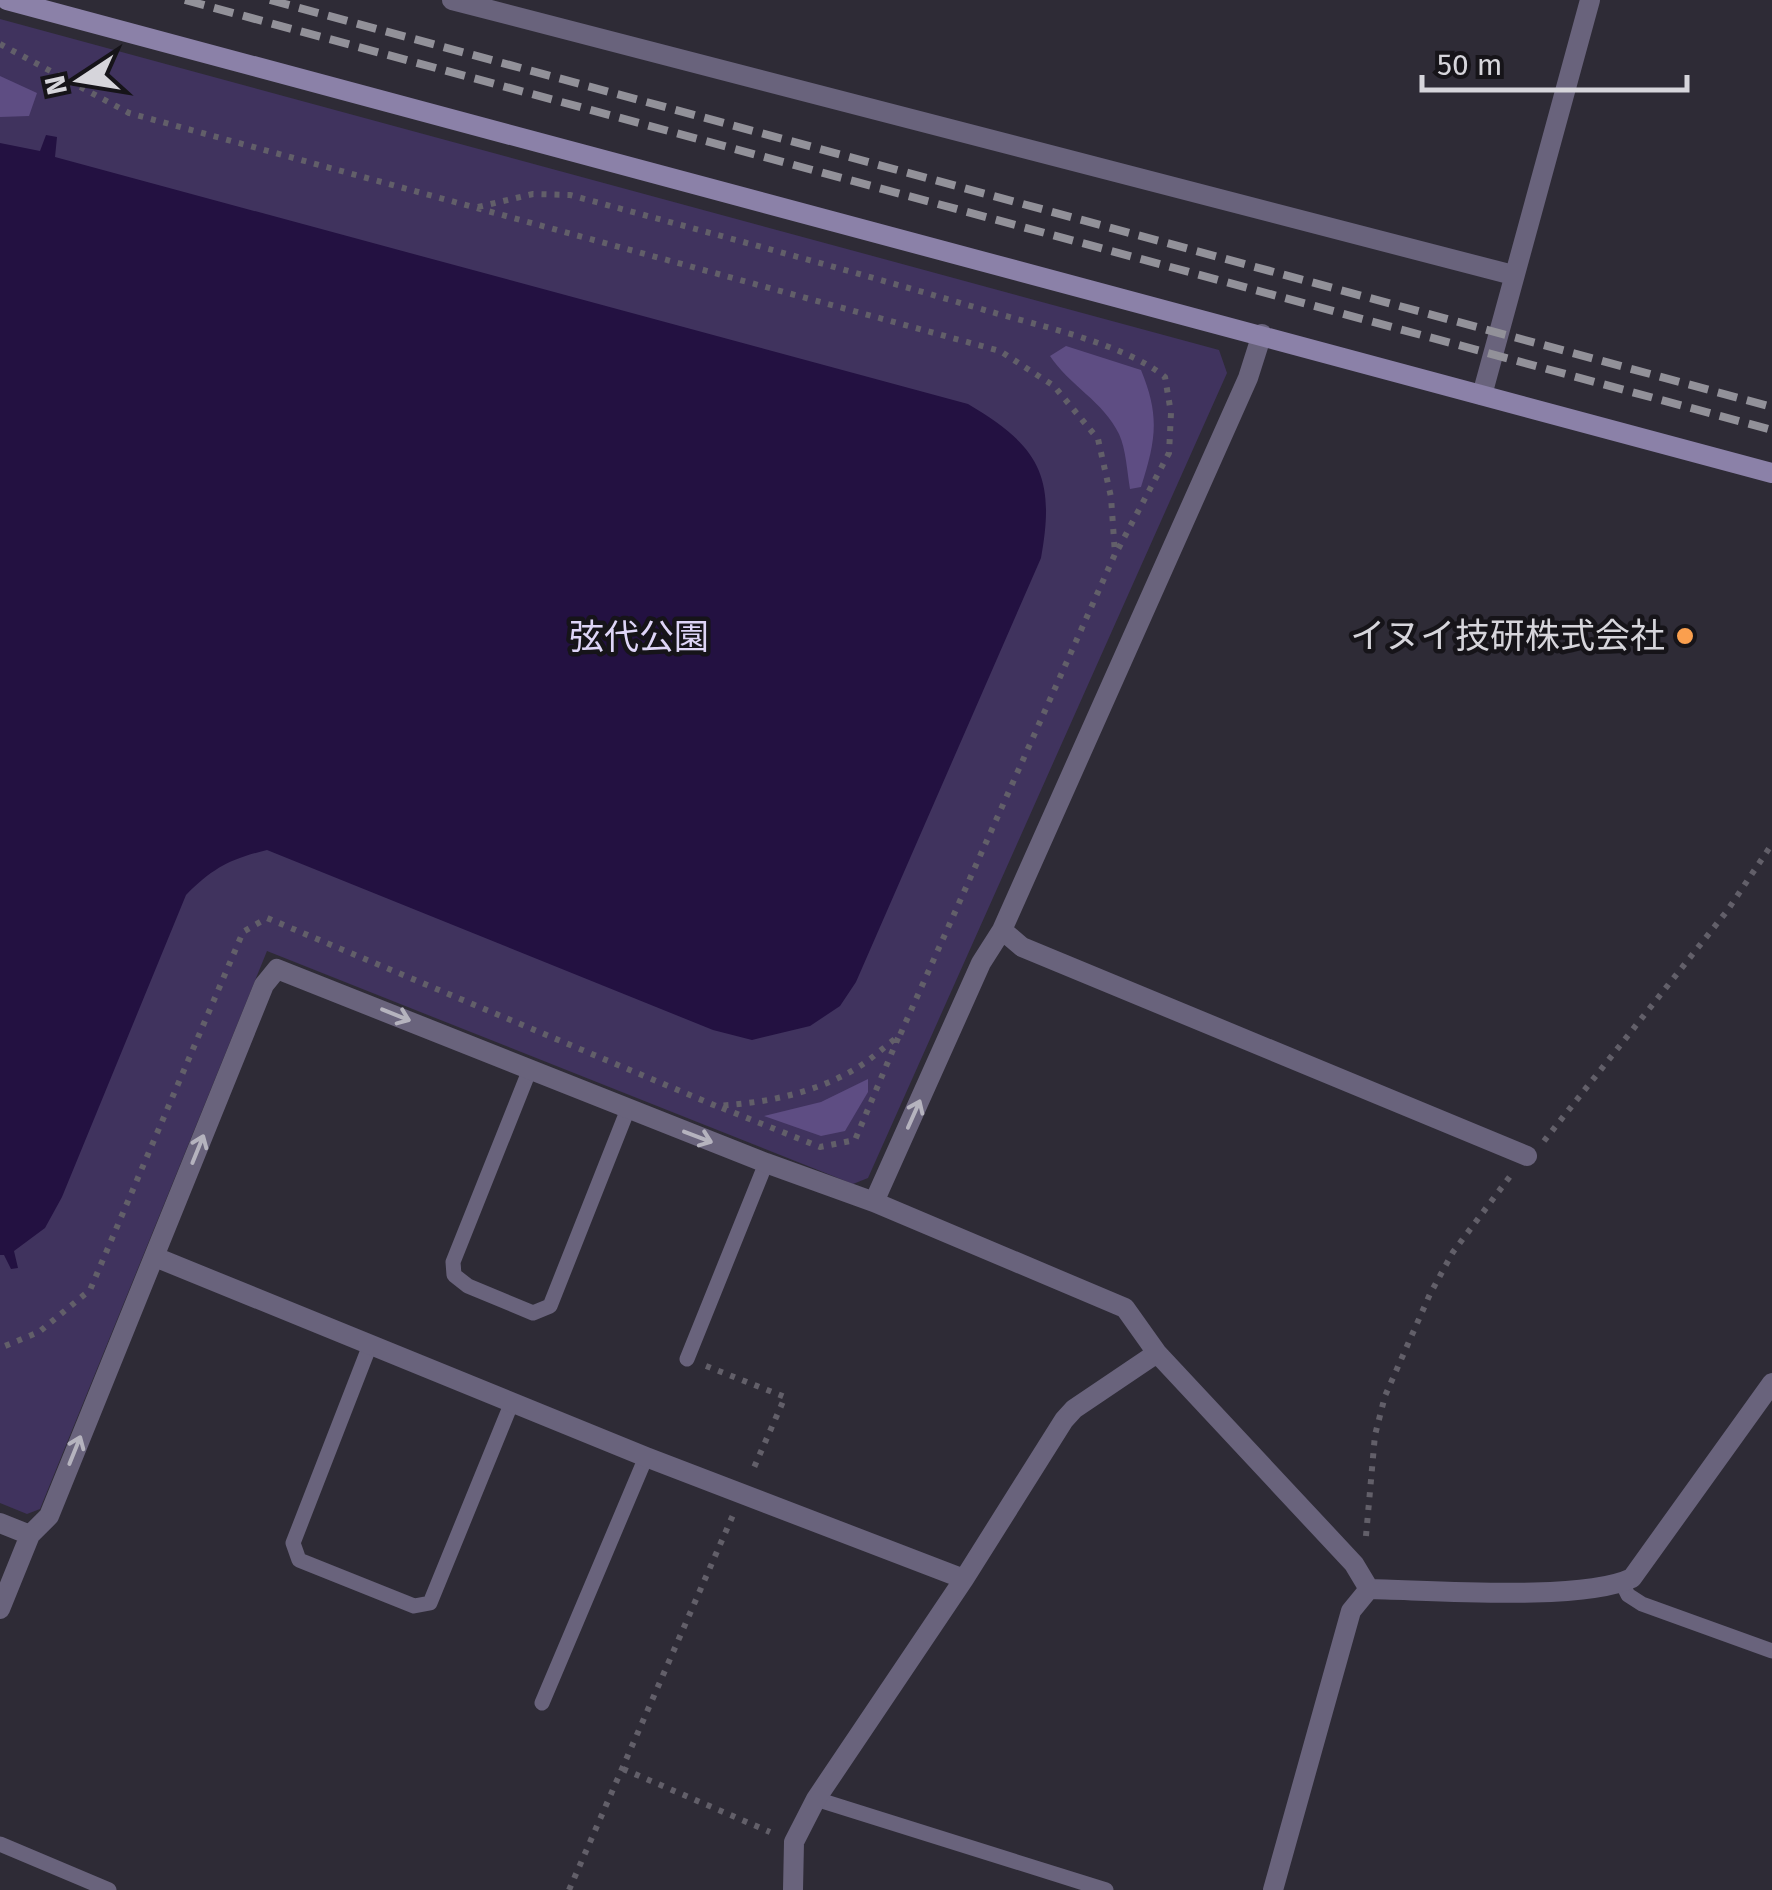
<svg xmlns="http://www.w3.org/2000/svg" width="1772" height="1890" font-family="'Fira Sans','Noto Sans JP',sans-serif">
<rect width="100%" height="100%" fill="#2e2b36"/>
<path fill="#40335e" d="M0 19 1219 350 1227 373 868 1178 853 1184 267 951 40 1509 27 1514 0 1503Z"/>
<path fill="#5e4d83" d="M0 76 37 93 29 116 0 117Z
M1066 346 1141 370C1160 416 1156 440 1141 487L1130 489C1127 472 1126 449 1119 434 1104 402 1069 385 1050 356Z
M868 1079V1092L845 1131 821 1136 764 1116 821 1102Z"/>
<path fill="#231141" d="M46 135 57 137 55 157 968 404C1039 446 1056 476 1041 558L856 982 840 1006 810 1026 752 1040 713 1030 267 850C230 859 213 868 186 895L62 1197 45 1228 14 1251 18 1268 11 1269 4 1255H0V143L40 151Z"/>
<g fill="none" stroke-linecap="round" stroke-linejoin="round">
<path stroke="#625f69" stroke-width="6" stroke-dasharray="5 8" stroke-linecap="butt" d="M0 44 129 113 1000 351 1054 386 1098 439 1111 497 1115 554 900 1035C885 1046 871 1060 855 1069 813 1094 764 1103 716 1106L267 918 243 932 90 1290 39 1332 0 1348
M478 207 533 194 570 195C710 233 849 270 988 311 1040 326 1125 344 1165 377L1171 413 1169 453 1116 553
M722 1108 820 1147 855 1140 898 1038
M1544 1141 1727 911 1772 844
M706 1366 785 1397 752 1472
M1366 1536 1375 1435 1385 1396 1430 1294 1453 1252 1511 1175
M623 1769 770 1832
M569 1890 733 1515"/>
<path stroke="#69637c" stroke-width="15" d="M530 1069 453 1262 454 1275 468 1286 533 1313 550 1306 628 1109
M370 1345 293 1543 299 1560 414 1606 430 1603 512 1402
M687 1359 766 1163
M1622 1583 1628 1595 1642 1604 1772 1651
M542 1703 646 1457
M816 1799 1106 1890
M0 1844 109 1890"/>
<path stroke="#69637c" stroke-width="20" d="M452 0 1513 275
M1482 395 1590 0
M1002 930 1022 947 1527 1156
M874 1202 981 963 1002 930 1248 378 1262 334
M155 1257 646 1457 964 1579
M0 1523 30 1535
M0 1609 30 1535 49 1516 264 985 277 969 766 1163 874 1202 1125 1308 1157 1353 1354 1564 1369 1589
M793 1890 794 1842 816 1799 964 1579 1064 1420 1074 1409 1157 1353
M1273 1890 1351 1611 1369 1589C1430 1590 1582 1602 1632 1578L1772 1383"/>
<path stroke="#8b81a8" stroke-width="20" d="M7 0 1772 473"/>
<path stroke="#929199" stroke-width="8" stroke-dasharray="20 10" stroke-linecap="butt" d="M185 0 1772 430
M270 0 1772 407"/>
</g>
<defs><path id="oneway-shaft" d="M-6 0H5M1.5-3L5.5 0L1.5 3" fill="none" stroke-width="1.6" stroke-linecap="round" stroke-linejoin="round" transform="scale(2.5)"/></defs>
<g stroke="#b5b3be">
<use href="#oneway-shaft" transform="translate(396 1015) rotate(22)"/>
<use href="#oneway-shaft" transform="translate(914 1114) rotate(-66)"/>
<use href="#oneway-shaft" transform="translate(698 1137) rotate(21)"/>
<use href="#oneway-shaft" transform="translate(198 1149) rotate(-68)"/>
<use href="#oneway-shaft" transform="translate(75 1450) rotate(-68)"/>
</g>
<circle fill="#fa9f4e" stroke="#161419" stroke-width="4" cx="1685" cy="636" r="10"/>
<g text-anchor="middle" dominant-baseline="central" stroke-width="9" stroke-linejoin="round" paint-order="stroke">
<g font-size="35" fill="#d6d5db" stroke="#161419" text-anchor="end">
<text x="1665" y="636">イヌイ技研株式会社</text>
</g>
<g font-size="35" fill="#ded5f7" stroke="#161419">
<text x="639" y="637">弦代公園</text>
</g>
</g>
<g transform="translate(80 80) rotate(258)" stroke="#161419" stroke-width="8" paint-order="stroke">
<path d="M0-8L18 38L0 25L-18 38Z" fill="#d6d5db"/>
<text y="-15" font-size="28" font-weight="bold" text-anchor="middle" fill="#d6d5db">N</text>
</g>
<path d="M1422 75v15h265v-15" fill="none" stroke="#d6d5db" stroke-width="5"/>
<text x="1437" y="75" font-size="30" fill="#d6d5db" stroke="#161419" stroke-width="8" paint-order="stroke">50 m</text>
</svg>
